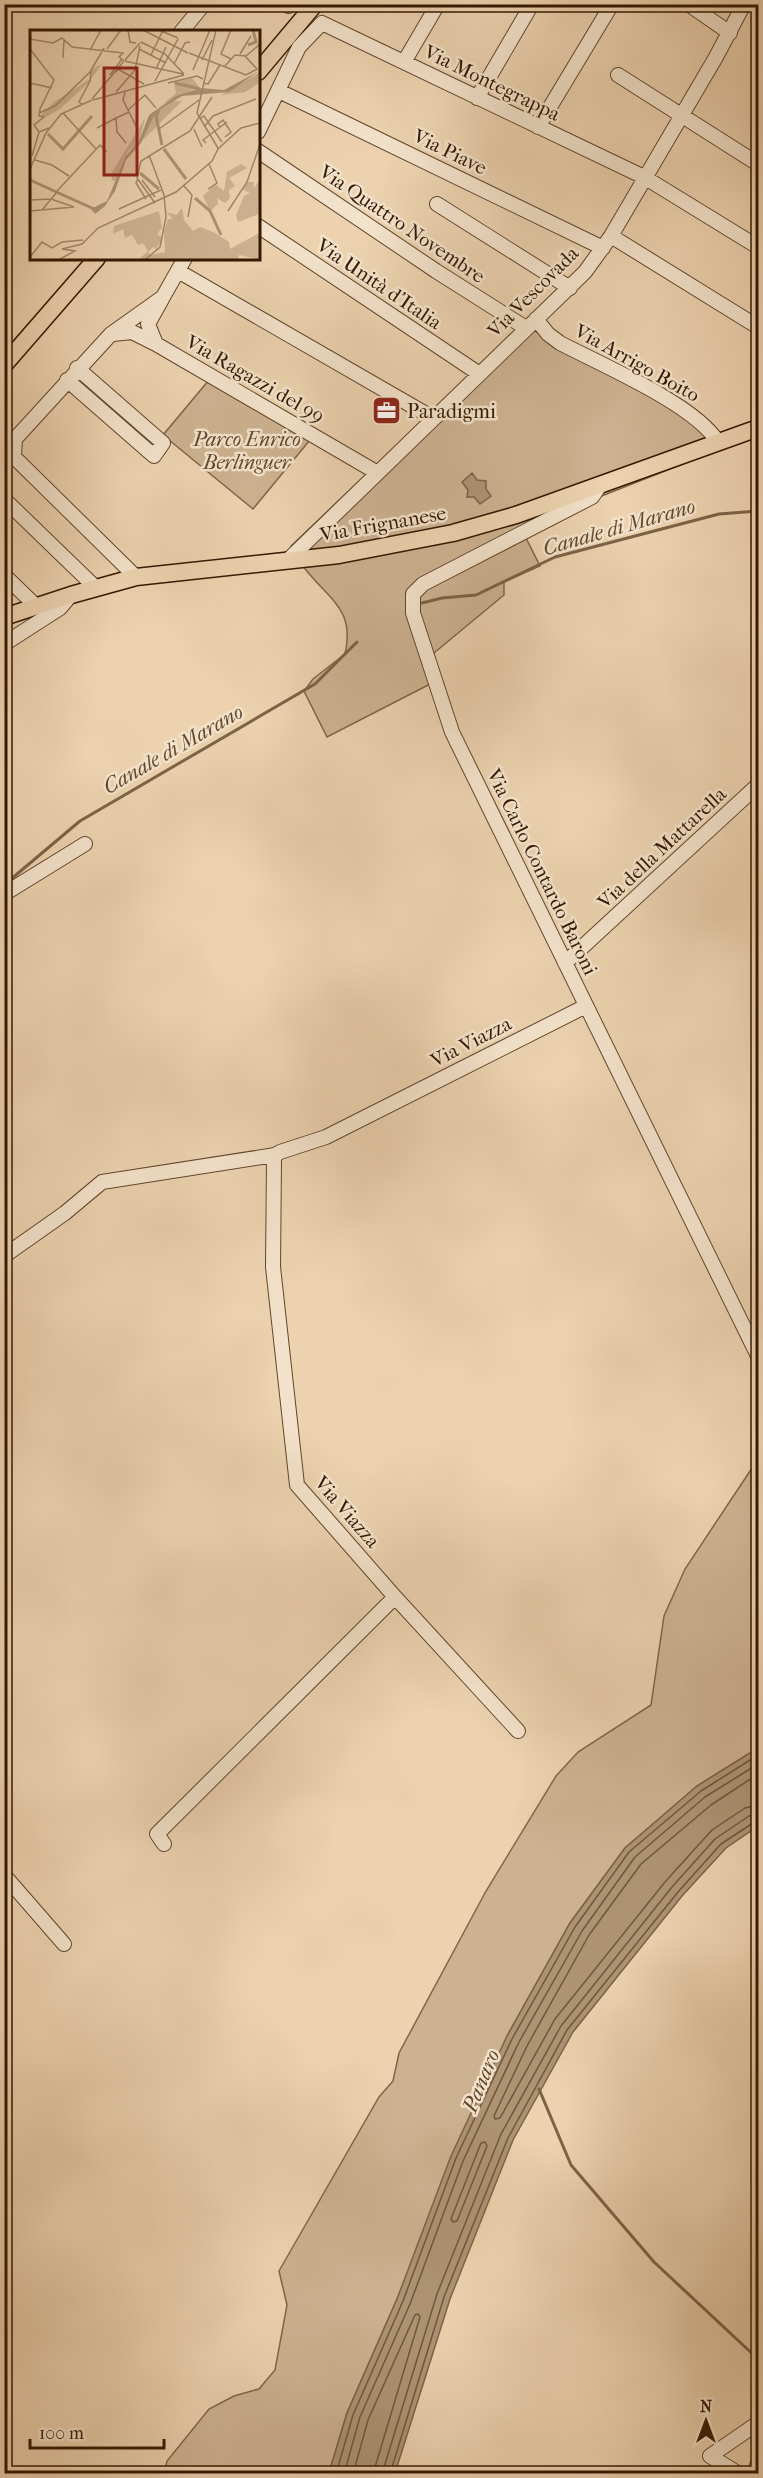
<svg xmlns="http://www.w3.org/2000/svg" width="763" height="2478" font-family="'IM FELL French Canon',serif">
<rect width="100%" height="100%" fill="#ecd2af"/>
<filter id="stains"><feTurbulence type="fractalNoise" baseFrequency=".00333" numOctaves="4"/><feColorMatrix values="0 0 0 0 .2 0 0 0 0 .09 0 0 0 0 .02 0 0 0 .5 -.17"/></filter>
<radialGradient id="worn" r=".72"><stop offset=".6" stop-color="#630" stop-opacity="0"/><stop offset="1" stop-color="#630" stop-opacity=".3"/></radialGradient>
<path fill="#cdb291" stroke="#806548" stroke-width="1.5" d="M523 325 682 405 720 441 685 463 589 501 525 536 540 566 504 582V595L434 653 438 680 327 737 304 691 313 679 345 654C355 610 331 601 306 570 300 563 296 554 291 546Z
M209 380 310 440 253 509 163 435Z
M758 1459V1748L697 1786 625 1848 570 1923 507 2036 397 2299 347 2413 329 2473 164 2474 167 2461 209 2409 234 2396 259 2389 275 2370 287 2305 279 2271 379 2097 393 2081 399 2053 486 1891 556 1776 578 1752 651 1705 664 1616 685 1569Z"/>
<path fill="#ad9374" stroke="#7d6246" stroke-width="1.5" d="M472 473 477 480 486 481V489L491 496 480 504 474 497H467L468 490 462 482Z
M758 1748V1826L726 1848 682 1896 573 2032 513 2140 450 2299 395 2473H329L347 2413 397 2299 451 2156 507 2036 570 1923 625 1848 697 1786Z"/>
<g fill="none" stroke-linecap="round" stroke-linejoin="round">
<path stroke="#70563a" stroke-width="1.5" d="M758 1774 711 1805 641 1864 589 1935 527 2046 494 2116 495 2119 500 2118 555 2019 665 1882 712 1830 745 1808 758 1805
M485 2142 487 2146 457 2221 453 2222 451 2219 481 2143Z
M336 2474 353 2415 403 2301 456 2158 512 2039 575 1927 629 1852 701 1791 758 1755
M344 2474 360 2417 410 2304 463 2161 519 2042 582 1931 635 1857 705 1797 758 1764
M353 2474 368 2420 415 2315 418 2314 420 2317 373 2474
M382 2474 437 2294 501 2134 561 2026 672 1887 715 1839 749 1816 758 1814
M390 2474 444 2297 508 2138 567 2030 678 1892 721 1844 753 1823 758 1822"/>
<path stroke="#7d6246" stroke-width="3" d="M422 603 442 598 476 595 555 557 719 514 758 511
M4 885 80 821 315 684 357 642
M539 2089 571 2165 654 2262 758 2359"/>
<defs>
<path id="minor" d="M285 4 289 6
M688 4 730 33
M181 32 204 4
M404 62 438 4
M618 75 758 164
M279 91 603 248
M477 98 532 4
M538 127 612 4
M258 132 299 47 322 23 644 177 758 247
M258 151 436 271 526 328
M437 204 570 288
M258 226 478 373
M611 236 758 327
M178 271 433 418
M536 319 548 334 560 343C602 365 694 404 718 442
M113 334 132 332 156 344 376 472
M156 344 148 324 162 299
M67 380 154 456 163 443 77 368
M601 484 592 497 423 584 413 594V613L452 732 758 1356
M4 499 95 587
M288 560 585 272 611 236 716 57 744 4
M4 575 37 607
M136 577 14 457 15 439 111 334 163 297 185 258
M4 644 60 608 71 595
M4 894 85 844
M565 963 758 785
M4 1256 65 1213 102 1182 275 1155
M518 1731 395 1597 297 1485 273 1267 274 1160 275 1155 280 1152 326 1137 586 1006
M164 1844 157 1834 395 1597
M4 1875 64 1944
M710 2456 758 2423
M710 2456 739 2474
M754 2474 758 2463"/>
<path id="major" d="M258 72 315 4
M4 365 97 258
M4 617 71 595 136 577 339 555 453 533 516 515 758 428"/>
</defs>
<use href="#minor" stroke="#62462c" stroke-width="16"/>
<use href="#major" stroke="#341800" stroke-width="19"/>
<use href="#minor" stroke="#f3e2cb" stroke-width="14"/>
<use href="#major" stroke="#ecd2af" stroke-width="16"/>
</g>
<defs>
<symbol id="office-square" viewBox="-11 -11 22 22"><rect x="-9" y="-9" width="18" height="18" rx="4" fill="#8f2418" stroke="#f3e2cb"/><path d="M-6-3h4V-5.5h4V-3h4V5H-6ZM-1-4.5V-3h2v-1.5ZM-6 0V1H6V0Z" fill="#fff"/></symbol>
</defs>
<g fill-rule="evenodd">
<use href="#office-square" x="370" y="394" width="33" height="33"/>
</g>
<g text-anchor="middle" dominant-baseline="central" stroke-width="5" stroke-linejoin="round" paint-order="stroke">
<g font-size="20" fill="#341800" stroke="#f3e2cb">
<text transform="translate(492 83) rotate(26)">Via Montegrappa</text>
<text transform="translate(450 152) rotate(26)">Via Piave</text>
<text transform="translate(402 224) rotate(34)">Via Quattro Novembre</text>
<text transform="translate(379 284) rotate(34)">Via Unità d'Italia</text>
<text transform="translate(533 292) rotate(-45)">Via Vescovada</text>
<text transform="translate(637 363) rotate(29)">Via Arrigo Boito</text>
<text transform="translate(255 379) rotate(30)">Via Ragazzi del 99</text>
<text transform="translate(383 524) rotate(-10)">Via Frignanese</text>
<text transform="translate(662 848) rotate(-43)">Via della Mattarella</text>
<text transform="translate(542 872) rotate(64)">Via Carlo Contardo Baroni</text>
<text transform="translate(471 1042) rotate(-27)">Via Viazza</text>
<text transform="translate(347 1512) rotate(49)">Via Viazza</text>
</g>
<g font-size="20" fill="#341800" stroke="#f3e2cb" text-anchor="start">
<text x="407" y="411">Paradigmi</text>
</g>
<g font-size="20" font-style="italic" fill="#62462c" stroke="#f3e2cb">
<text x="247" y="439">Parco Enrico<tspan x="247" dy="23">Berlinguer</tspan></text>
</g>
<g font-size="21" font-style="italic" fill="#64492e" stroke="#f3e2cb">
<text transform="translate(619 527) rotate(-16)">Canale di Marano</text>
<text transform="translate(173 749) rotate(-30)">Canale di Marano</text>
<text transform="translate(481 2081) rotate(-68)">Panaro</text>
</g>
</g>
<g transform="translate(30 30)">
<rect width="230" height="230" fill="#ecd2af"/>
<path d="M72 34 58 53 30 79 14 88 11 85 24 72 60 49 62 39ZM229 43V53L215 62 191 65ZM162 48 169 57 133 74 146 63 144 53ZM144 71H152L112 111 126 82ZM115 88 109 112 98 121 86 151 82 150 81 144ZM211 134 217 138 199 148 205 156 199 160 200 168 195 173 187 168 188 174 180 181 173 166 185 154 194 161 197 142ZM229 151V184L208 192 206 185 214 166 220 163 213 160 217 152H224V158ZM152 178 154 190 163 201 170 197 185 203 199 212 200 219 229 203V229L209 225 208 229H109L118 221 113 213 108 215 102 205 95 208 93 199 83 204 84 196 129 181 132 198 127 204 133 208 126 219 123 217 118 222 121 225 135 222 134 201 138 189H143L136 182 147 185Z" fill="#cdb291"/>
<path d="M229 41 199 62 152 66 126 82 111 113 96 130 85 161 75 176 65 184 61 179 77 171 96 126 109 111 119 85 146 66 171 58 194 60Z" fill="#ad9374"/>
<path fill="none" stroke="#ad9374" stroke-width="3" d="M218 15 226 12 223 0M145 53 170 59M129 80 126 86 132 115M18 104 33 119 62 86M134 119 156 149M110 143 129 159M0 150 64 179M165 168 180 181 191 205"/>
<path fill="none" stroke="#a28869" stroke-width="1.5" d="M98 0 100 12 106 13M113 0 158 23M129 0 148 8M186 0 167 83 188 118M201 0 191 24 201 29M0 9 23 13 32 8 42 17 93 23 89 27 94 31M111 12 135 24 154 44M0 19 24 50 10 79 9 86 14 87 4 95 9 102M77 19 91 0M109 19 136 33M60 20 71 0M159 23 216 45 227 39 215 26M210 24 221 6M121 25 133 0M33 28 34 10M95 30 110 13M172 30 182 10M95 31 153 44M144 34 155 13 160 12M194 37 205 25 216 26 230 14M126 39 136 17M163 40 180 0M86 42 88 39 114 54M80 45 92 29M125 51 148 9M0 53 22 58M138 53 167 46 173 49M173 53 178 54 190 35M86 62 105 40 110 16M95 62 93 70 107 98M62 69 94 31M63 70 154 45M52 74 49 72 60 51 61 41M98 80 115 65 126 78M9 83 25 76 60 42 74 18M33 83 66 119M171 88 174 86 192 112M174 97 183 86 226 69M190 97 188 94 193 90 201 102 195 107M67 98 86 88M129 99 169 70M164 99 172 117M96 113 87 102 86 88 99 82M176 113 173 110 197 92M2 126 9 102 19 98M5 130 22 135 39 146M0 139 16 103 31 84 62 70M108 149 106 153 116 169M112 150 125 167M154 156 162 165 158 187M178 159 187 153 179 134M27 161 70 115 77 122M0 170 21 169 44 177M125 173 107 148 111 131 160 101 182 67M89 179 131 160M12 180 27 162M0 181 44 177M198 181 217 152 230 114M0 227 12 212 22 218 32 212 53 210M30 229 45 221 32 219 52 214 68 198 146 162 182 131 188 119 211 98 230 93M116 229 130 217 136 187 134 165 119 125"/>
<path fill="#8f2418" fill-opacity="0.15" stroke="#8f2418" stroke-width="3" d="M74 38H107V145H74Z"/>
<rect width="230" height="230" fill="none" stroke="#341800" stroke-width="3"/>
</g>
<rect width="763" height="2478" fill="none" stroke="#ecd2af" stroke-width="24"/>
<rect x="6" y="6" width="751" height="2466" fill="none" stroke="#341800" stroke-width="3"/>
<rect x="12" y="12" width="739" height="2454" fill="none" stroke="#341800" stroke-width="1.5"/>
<g transform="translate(706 2421)" stroke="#f3e2cb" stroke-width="4.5" paint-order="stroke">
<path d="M0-4.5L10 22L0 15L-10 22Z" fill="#341800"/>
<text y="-9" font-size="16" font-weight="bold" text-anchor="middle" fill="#341800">N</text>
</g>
<path d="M30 2439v9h134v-9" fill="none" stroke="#341800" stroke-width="3"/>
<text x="39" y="2439" font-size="18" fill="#341800" stroke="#f3e2cb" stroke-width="4.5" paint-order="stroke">100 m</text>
<rect width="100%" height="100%" filter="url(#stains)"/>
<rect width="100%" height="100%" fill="url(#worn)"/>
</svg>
